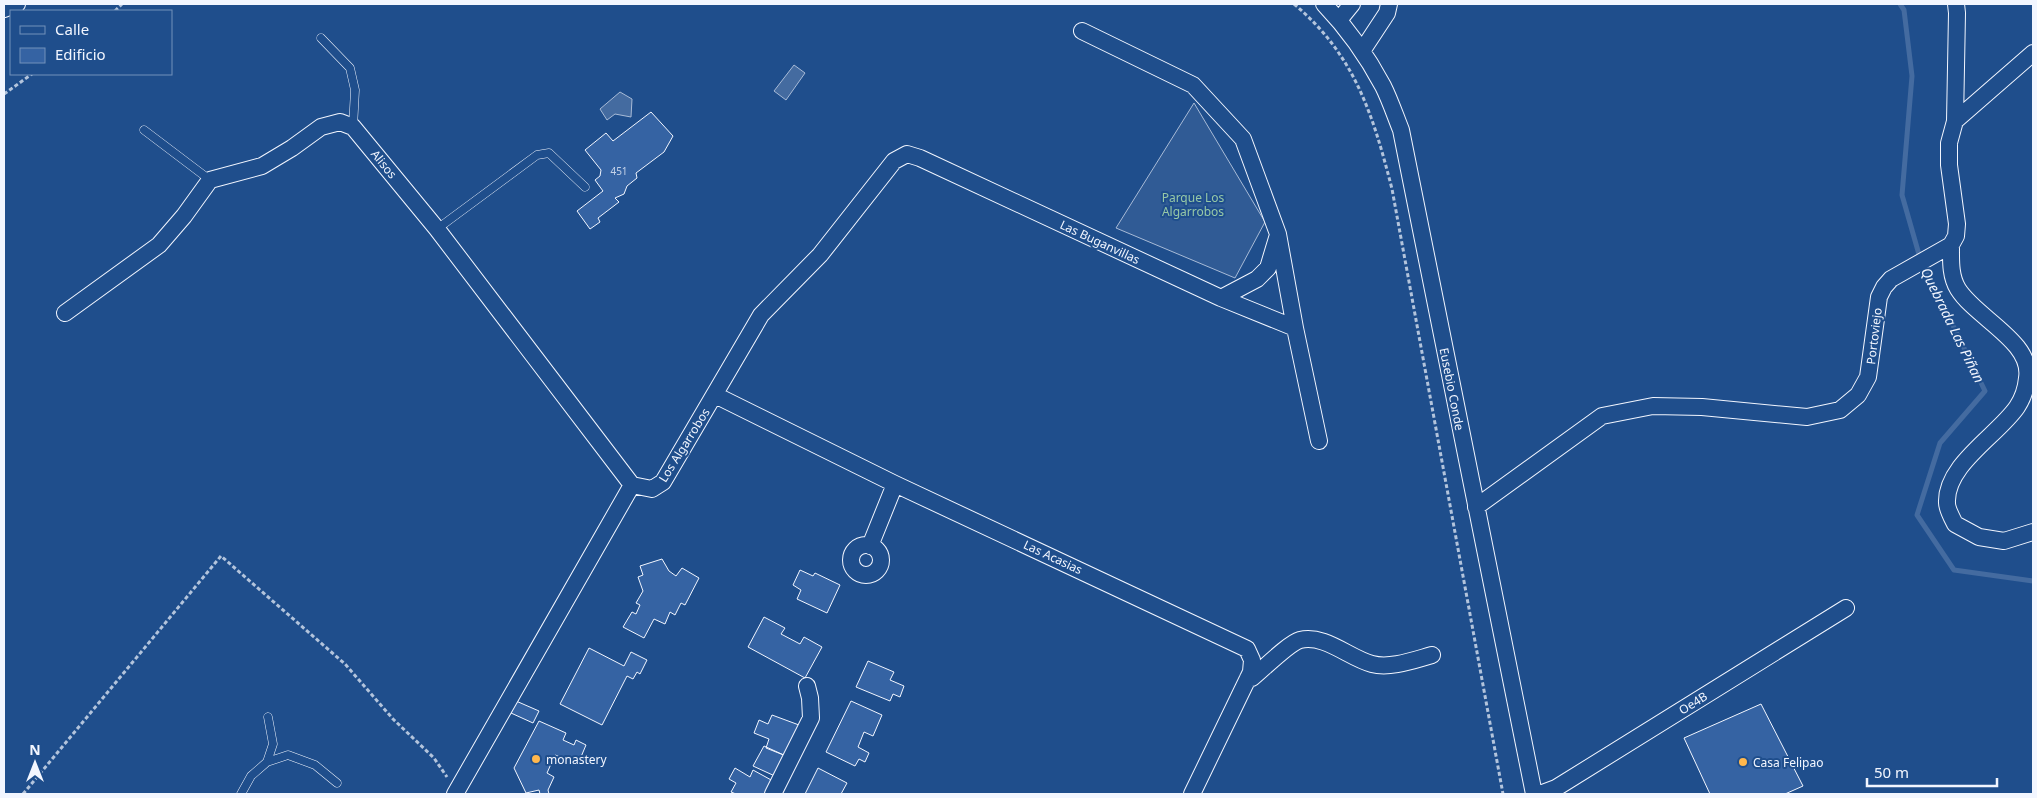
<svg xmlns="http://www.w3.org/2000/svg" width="2037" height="798" font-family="'Noto Sans',sans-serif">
<rect width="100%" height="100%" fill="#1f4e8c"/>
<path fill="#305b95" stroke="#a8bbd7" d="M1194 103 1265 222 1235 278 1116 228Z"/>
<path fill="#446ba0" stroke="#a8bbd7" d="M794 65 805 73 786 100 774 91Z
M620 92 632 99 631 117 615 114 607 120 600 109Z"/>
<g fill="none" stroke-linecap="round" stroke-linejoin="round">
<path stroke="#446ba0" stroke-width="5" d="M1900 4 1904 10 1912 76 1902 195 1920 258 1985 391 1940 443 1917 515 1954 570 2033 581"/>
</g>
<path fill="#3563a3" stroke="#f2f6ff" d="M651 112 673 136 664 152 636 173 637 178 627 186 624 194 615 198 619 202 598 218 600 222 590 229 577 211 603 191 595 180 600 176 601 170 585 150 606 133 613 141Z
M662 559 669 571 676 576 682 568 699 578 685 605 681 603 675 615 670 612 665 624 654 619 644 638 623 627 632 612 636 614 640 605 636 603 643 591 638 577 643 575 640 566Z
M800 570 813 576 815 573 840 585 827 613 797 599 801 590 793 585Z
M764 617 785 628 781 634 800 644 804 637 822 647 805 678 748 647Z
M589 648 624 666 631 652 647 660 640 674 637 672 633 679 627 676 602 725 560 704Z
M868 661 894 672 890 680 904 686 900 697 893 694 890 701 856 687Z
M516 701 539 711 533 723 511 713Z
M851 701 882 715 873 736 864 732 858 747 869 753 865 762 859 759 855 766 826 752Z
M1761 704 1803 786 1785 794H1710L1684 738Z
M772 715 799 725 786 756 766 748 769 739 754 733 759 720 768 724Z
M539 721 566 733 563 740 574 745 576 740 586 745 578 764 555 755 547 773 554 777 548 790 549 794H540L539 790 526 793 514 768Z
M764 746 786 756 777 777 753 766Z
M735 768 750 777 753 770 773 781 766 794H736L731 792 736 783 729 779Z
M818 768 847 783 841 794H805Z"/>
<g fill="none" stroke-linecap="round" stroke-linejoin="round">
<defs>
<path id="lane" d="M321 38 350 68 355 90 353 127
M144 130 210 180
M437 229 537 155 549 153 585 187
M267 762 273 744 268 717
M241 794 251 776 267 762 288 755 315 765 337 783"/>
<path id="street" d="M1324 4C1347 28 1367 56 1383 86 1390 100 1395 115 1401 130L1534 794
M4 9 17 4
M1339 20 1352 4
M1082 31 1193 85 1243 139 1278 234 1295 328 1319 441
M1362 51 1387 13 1389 4
M1955 121 1957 13 1956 4
M1951 245C1951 260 1950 276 1958 289 1976 318 2033 342 2027 378 2026 389 2023 398 2017 407 1998 435 1945 465 1947 503 1947 509 1952 518 1955 524L1979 537 2004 541 2033 532
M1221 298 1257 279 1268 268 1277 238
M65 313 159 245 184 216 210 180 262 166 292 148 321 127 340 122 353 127 437 229 632 485
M715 395 895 484 1247 649 1252 660 1251 672 1192 794
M632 485 652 489 663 482 761 315 820 255 894 161 907 154 920 158 1221 298 1295 328
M1476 507 1602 416 1653 406 1702 407 1807 417 1840 410 1858 395 1868 377 1879 297 1884 287 1891 279 1951 245 1956 236 1957 224 1949 165V143L1955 121 2033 53
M851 560a15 15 0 1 1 30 0a15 15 0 1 1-30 0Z
M870 546 895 484
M1248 678H1252C1262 670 1289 643 1300 640 1325 634 1349 658 1372 664 1390 669 1414 660 1432 655
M455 794 632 485
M773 794 811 718 810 698 807 686
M1540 794 1556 788 1846 608"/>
</defs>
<use href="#lane" stroke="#f2f6ff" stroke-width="9"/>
<use href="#street" stroke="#f2f6ff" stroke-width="18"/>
<path stroke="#b3c4dc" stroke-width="3" stroke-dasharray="4 2.5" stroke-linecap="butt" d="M1294 4C1355 55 1373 115 1392 189L1503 794
M115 11 122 4
M4 94 32 74
M23 794 221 556 345 664 393 719 434 758 447 777"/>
<use href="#lane" stroke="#1f4e8c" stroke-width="8"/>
<use href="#street" stroke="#1f4e8c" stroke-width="16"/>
</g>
<g fill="#ffb74d" stroke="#1f4e8c" stroke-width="2">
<circle cx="536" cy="759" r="5"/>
<circle cx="1743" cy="762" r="5"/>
</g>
<g text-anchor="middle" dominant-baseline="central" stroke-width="4" stroke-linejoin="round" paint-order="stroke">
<g font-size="10" fill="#c3d1e8">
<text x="619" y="171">451</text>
</g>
<g font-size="12" fill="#f2f6ff" stroke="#1f4e8c">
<text transform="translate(384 164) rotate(51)">Alisos</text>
<text transform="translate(1100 242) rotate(25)">Las Buganvillas</text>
<text transform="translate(1874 336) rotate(-83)">Portoviejo</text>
<text transform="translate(1452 389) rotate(79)">Eusebio Conde</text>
<text transform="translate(684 445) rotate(-58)">Los Algarrobos</text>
<text transform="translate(1053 557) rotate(25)">Las Acasias</text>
<text transform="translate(1693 703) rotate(-32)">Oe4B</text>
</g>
<g font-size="12" fill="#97c8a6" stroke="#1f4e8c">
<text x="1193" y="197">Parque Los<tspan x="1193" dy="14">Algarrobos</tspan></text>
</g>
<g font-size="12" fill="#f2f6ff" stroke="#1f4e8c" text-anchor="start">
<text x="546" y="759">monastery</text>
<text x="1753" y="762">Casa Felipao</text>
</g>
<g font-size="14" font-style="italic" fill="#f2f6ff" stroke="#1f4e8c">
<text transform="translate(1953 325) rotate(64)">Quebrada Las Piñan</text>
</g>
</g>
<rect width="2037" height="798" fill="none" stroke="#f2f6ff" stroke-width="10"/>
<rect x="10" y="10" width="162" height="65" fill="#1f4e8c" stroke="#7391ba"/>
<rect x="20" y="26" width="25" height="8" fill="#1f4e8c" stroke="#7391ba"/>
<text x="55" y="35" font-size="15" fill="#f2f6ff">Calle</text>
<rect x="20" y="48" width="25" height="15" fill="#3563a3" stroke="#7391ba"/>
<text x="55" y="60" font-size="15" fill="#f2f6ff">Edificio</text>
<g transform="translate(35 763)" stroke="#1f4e8c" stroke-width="4" paint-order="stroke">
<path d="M0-4L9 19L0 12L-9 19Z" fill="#f2f6ff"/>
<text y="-8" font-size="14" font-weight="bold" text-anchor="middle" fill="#f2f6ff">N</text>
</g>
<path d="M1867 778v8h130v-8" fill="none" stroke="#f2f6ff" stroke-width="2.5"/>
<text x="1874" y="778" font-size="15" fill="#f2f6ff" stroke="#1f4e8c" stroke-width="4" paint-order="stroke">50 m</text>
</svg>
